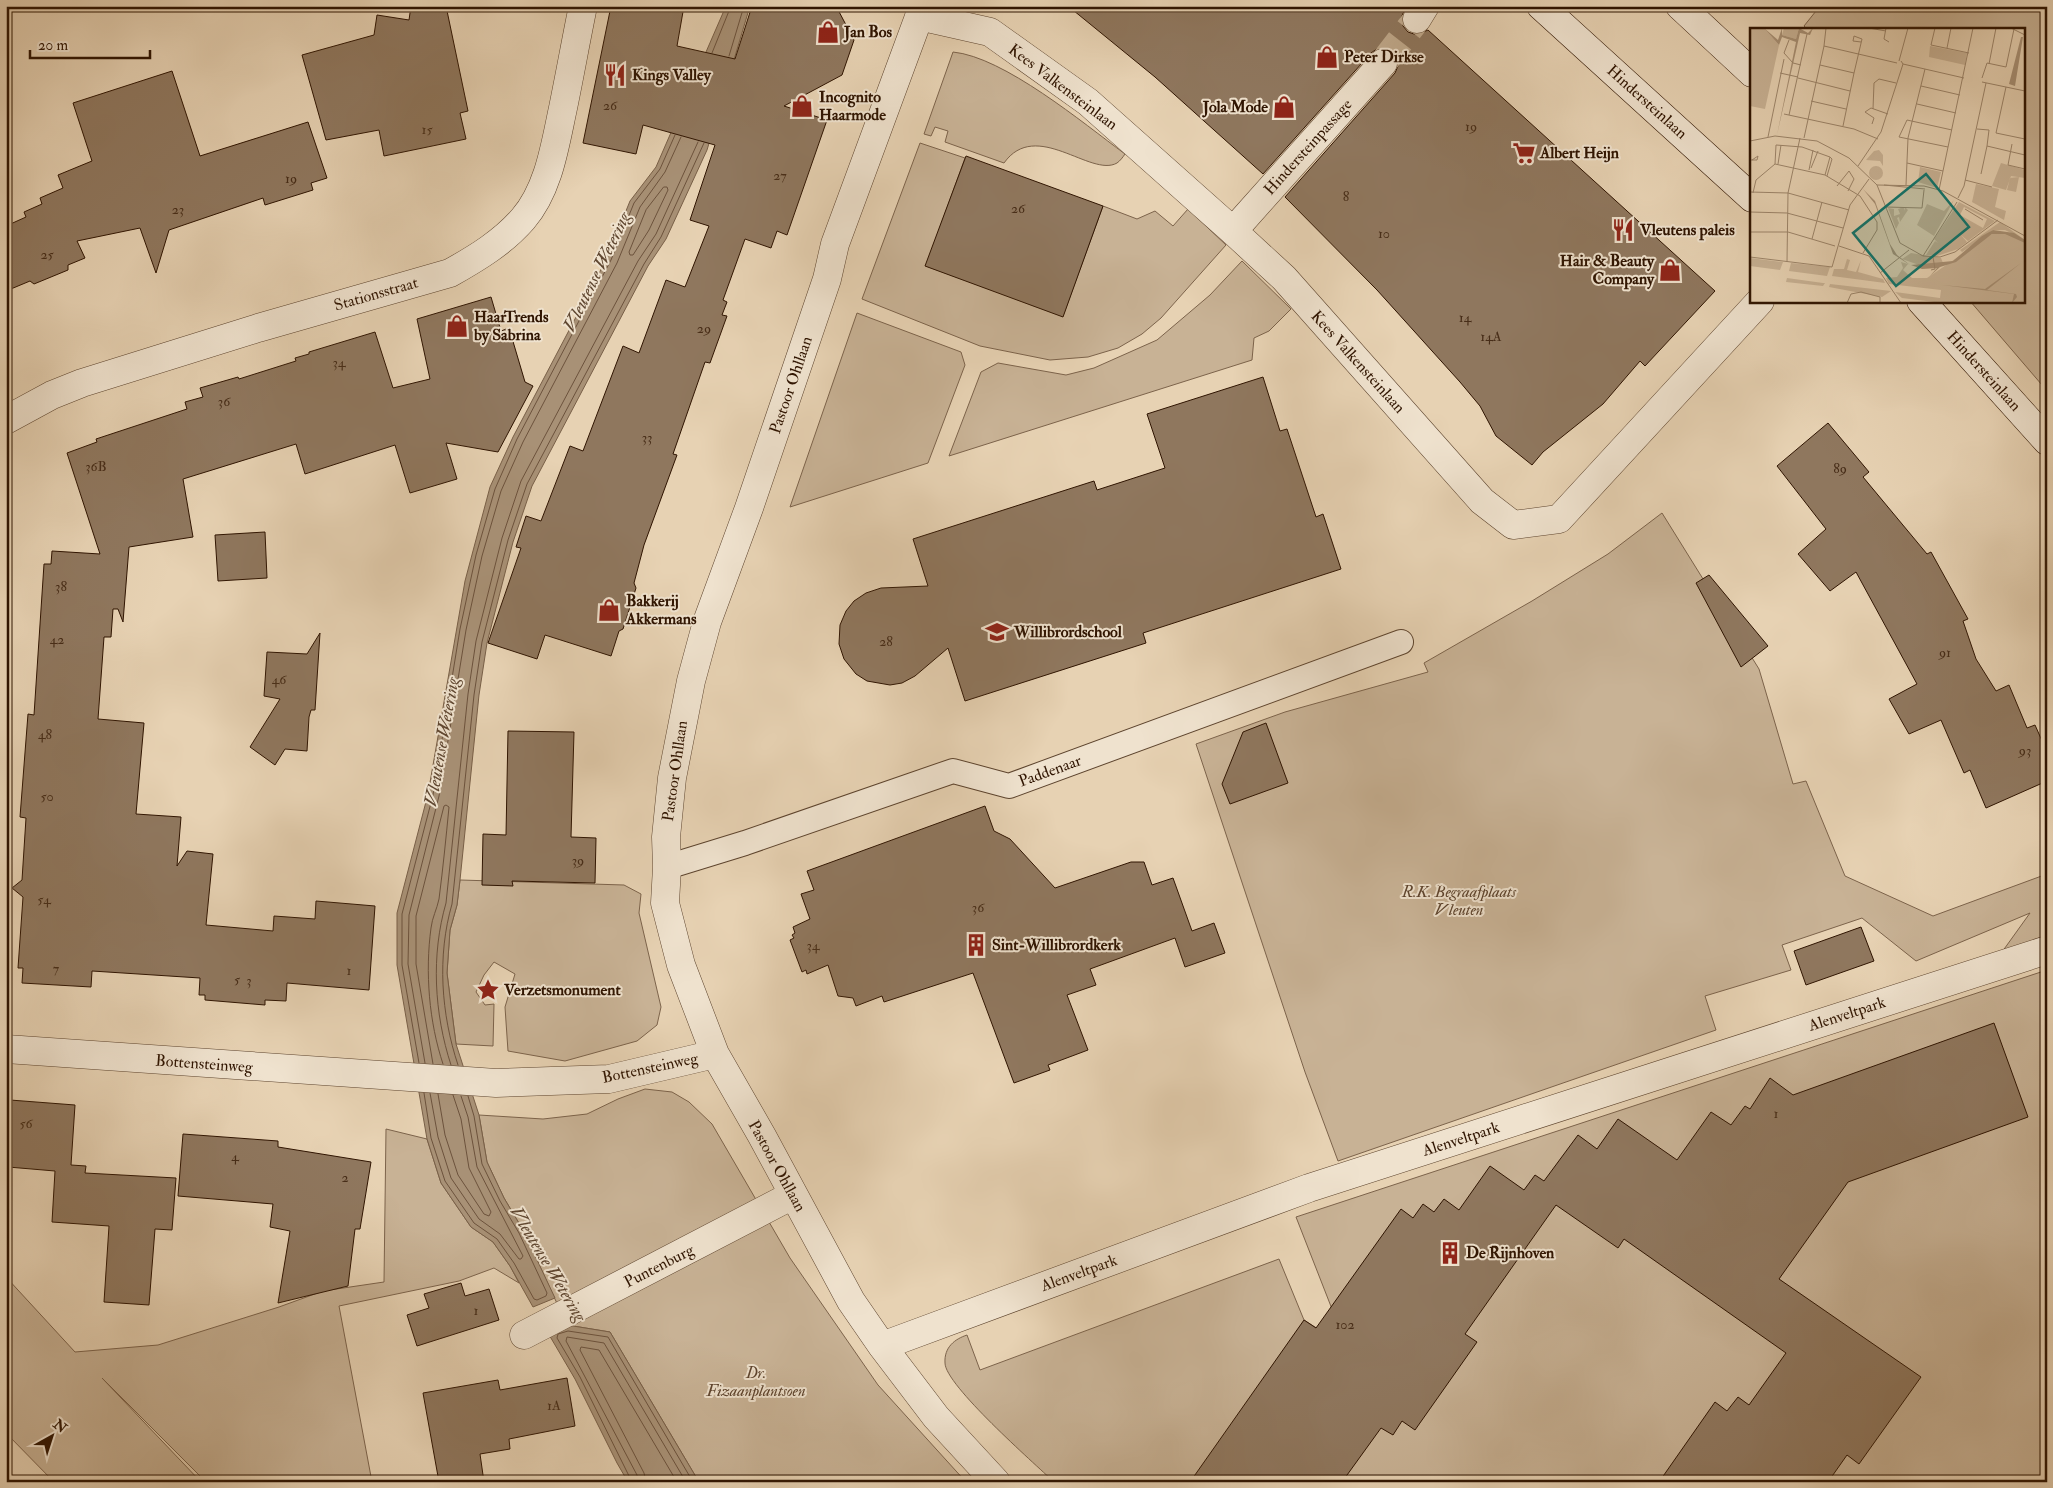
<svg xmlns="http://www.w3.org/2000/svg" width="2053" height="1488" font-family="'IM FELL Double Pica',serif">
<rect width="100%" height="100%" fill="#e7d2b3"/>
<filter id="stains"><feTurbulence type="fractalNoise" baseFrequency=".004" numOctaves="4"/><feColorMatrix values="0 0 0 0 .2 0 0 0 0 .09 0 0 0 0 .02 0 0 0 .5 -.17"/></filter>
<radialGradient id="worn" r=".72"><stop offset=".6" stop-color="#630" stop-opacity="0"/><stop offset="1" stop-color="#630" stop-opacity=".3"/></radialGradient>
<path fill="#c8b295" stroke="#7c634b" d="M1820 6H2047V381L2042 385 1970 301H2024V29H1807L1804 26Z
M953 52C1004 57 1083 123 1125 154 1123 157 1120 161 1117 163 1091 178 1036 118 1004 163L945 142 948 131 935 127 931 136 924 134Z
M920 143 965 158 926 266 1063 316 1103 206 1137 219 1155 211 1173 226 1188 209 1226 245 1161 318 1142 334 1118 348 1088 357 1050 360 980 346 862 299Z
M1242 261 1291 309 1269 331 1254 338 1252 360 949 456 981 372 998 363 1066 375 1094 368 1157 340 1210 295Z
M857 313 961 352 965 365 928 463 790 507Z
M1662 513 1759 669 1793 784 1806 781 1845 876 1933 916 2047 874V935L2002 952 2030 913 1916 961 1862 918 1782 945 1791 970 1705 996 1716 1030 1338 1161 1305 1072 1196 744 1285 712 1428 672 1424 663 1532 601 1608 554Z
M460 880 624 885 641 894 639 913 661 1007 657 1025 637 1041 565 1061 508 1051 505 1007 515 974 494 962 484 975 476 992 485 1005 494 1004 493 1046 456 1044 447 973 450 930 457 905Z
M2047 970V1482H1054C1034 1463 945 1385 945 1363 944 1347 955 1339 967 1335L980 1370 1279 1259 1304 1320 1318 1329 1332 1309 1296 1217Z
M645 1089 672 1092 689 1102 712 1124 790 1258 878 1385 966 1482H699L610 1332 567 1325 523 1230 504 1198 487 1162 479 1115 543 1119 587 1114 618 1099Z
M386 1129 427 1139 441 1183 471 1227 493 1242 510 1266 519 1283 494 1268 459 1281 339 1306 372 1482H206L102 1378 201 1482H54L6 1433V1277L75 1352 158 1345 279 1307 323 1291 384 1282Z"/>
<path fill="#a89176" stroke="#785f47" d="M726 6H750L707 150 666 239 648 266 532 486 513 542 487 643 479 695 460 880 457 905 450 930 447 973 456 1044 479 1115 487 1162 504 1198 523 1230 555 1298 533 1307 510 1266 493 1242 471 1227 441 1183 427 1139 397 965V913L428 794 465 581 490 487 513 437 607 258 630 201 656 167Z
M567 1325 610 1332 699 1482H628L617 1463 575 1379 548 1333Z"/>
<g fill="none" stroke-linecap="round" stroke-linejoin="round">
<path stroke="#6c523c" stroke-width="1" d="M712 53 731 6
M729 56 744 6
M664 187H667L668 190 649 230 633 255H630L629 252 646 210Z
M419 1063 402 965V914L433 795 460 629 476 555 495 489 517 439 611 260 634 203 660 169 675 135
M425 1063 408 964 409 915 439 796 466 630 482 556 501 491 523 442 617 263 640 207 665 172 681 137
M433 1064 416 964V916L444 806 446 805 449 807C446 838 443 868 439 899 437 909 432 918 431 928 425 972 429 1022 443 1064
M451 1065C434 1013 431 955 446 903L468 694 476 641 502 538 521 481 638 261 656 234 698 142
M458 1065C441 1014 437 956 452 904L474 695 482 642 508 540 527 484 644 264 661 237 704 143
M424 1093 431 1138 445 1181 474 1223 497 1239 514 1263 534 1299 537 1300 546 1296 547 1293 519 1233 500 1201 482 1164 474 1116 468 1096
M430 1093 438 1137 451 1178 479 1219 500 1234 519 1259H521L523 1256 477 1167 468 1117 461 1096
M438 1094 445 1135 458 1175 484 1214 489 1216 491 1212 469 1168 461 1119 453 1095
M632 1482 580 1377 557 1338 558 1334 568 1331 608 1337 693 1482
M638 1482 637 1475 566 1341 567 1337 604 1343 686 1482
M646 1482 644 1473 580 1350 581 1347 599 1350 677 1482"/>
</g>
<path fill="#8f775e" stroke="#2f1401" d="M411 6H446L468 111 460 113 466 139 384 156 379 130 326 140 302 55 374 35 377 15 409 20Z
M611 6H684L677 46 735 59 752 6H836L854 40 842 75 784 106 827 120 787 235 777 231 771 248 745 239 723 300 727 302 722 315 727 316 710 363 705 362 673 454 677 455 644 545 634 583 636 588 623 629 619 631 611 656 545 635 537 659 488 643 521 548 516 547 526 516 541 521 570 446 583 451 623 346 639 353 666 280 685 287 709 226 690 220 715 145 643 125 636 154 583 143Z
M1068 6H1402L1405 9 1401 18 1403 26 1408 32 1417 35 1428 30 1715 291 1645 366 1640 361 1603 404 1543 452 1532 465 1496 436 1480 406 1460 382 1377 290 1285 197 1395 73 1398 66V58L1394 52 1386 48H1378L1371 53 1263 174 1155 77Z
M172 71 200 156 308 122 327 178 311 183 313 190 265 205 263 198 169 230 156 273 140 228 77 241 85 258 68 265V270L34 284 30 281 6 291V226L26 217 24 212 42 204 40 198 63 188 58 175 92 161 73 103Z
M966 156 1103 206 1063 317 925 266Z
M491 297 501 331 509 328 525 382 533 386 498 452 446 443 457 479 410 493 395 445 305 474 296 444 183 479 193 537 129 547 123 622 118 609H113L111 637H104L98 719 144 723 136 814 181 817 177 866 187 851 213 854 206 925 273 931 274 916 315 919 316 901 375 906 369 990 287 983 286 1001 265 1000V1005L205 1000V995H199L200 978 92 971 91 987 22 983 23 968H18L23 897 12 888 22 880 26 818 20 817 28 714 34 715 44 564H51L52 551 100 554 67 453 97 442 96 439 187 409 185 402 203 397 200 388 238 377 239 379 296 361 295 358 309 354V352L375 332 393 388 430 379 417 319Z
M1263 377 1280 431 1287 429 1316 517 1323 514 1341 569 1143 633 1146 643 965 701 948 648 915 676 902 683 890 685 867 681 856 674 844 659 839 644 840 625 846 611 854 601 866 593 881 588 928 586 913 539 1094 481 1097 490 1165 468 1147 414Z
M1828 423 1869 472 1863 477 1927 554 1931 552 1968 619 1963 621 1976 659 1996 691 2009 685 2027 728 2035 725 2047 752V781L1986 808 1970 770 1964 773 1941 720 1909 734 1889 699 1917 684 1856 572 1830 591 1798 554 1826 529 1777 466Z
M265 532 267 578 218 581 215 535Z
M1709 575 1768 646 1741 667 1696 583Z
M320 633 315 710H311L309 717 307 751 285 749 275 765 250 747 280 699 264 696 267 652 307 654Z
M1266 723 1288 783 1230 804 1222 784 1243 732Z
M508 731 574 732 571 837 596 838 595 883 512 881 513 886 482 885 483 834 506 835Z
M985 806 994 831 1010 839 1055 888 1131 862H1144L1152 885 1173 878 1192 931 1214 923 1225 953 1185 967 1175 938 1090 969 1096 985 1067 995 1088 1050 1048 1065 1050 1070 1014 1083 973 973 884 1002 882 996 856 1006 853 998 838 996 828 965 807 974 806 970 802 972 790 940 794 938 792 935 795 933 793 927 810 919 801 894 814 890 807 871Z
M1861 927 1874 961 1806 985 1794 951Z
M1994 1023 2028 1117 1848 1182 1779 1279 1921 1377 1859 1464 1847 1455 1828 1482H1659L1715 1402 1727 1411 1738 1397 1749 1405 1786 1353 1624 1239 1618 1248 1556 1205 1465 1334 1477 1342 1415 1430 1402 1421 1393 1435 1381 1428 1342 1482H1190L1304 1320 1316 1328 1401 1209 1413 1218 1423 1204 1434 1212 1444 1199 1459 1210 1490 1166 1524 1190 1535 1175 1544 1181 1578 1135 1597 1149 1618 1119 1677 1160 1711 1112 1731 1125 1745 1106 1750 1109 1770 1078 1793 1095Z
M10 1100 75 1105 71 1165 86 1166 85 1173 176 1178 172 1230 155 1229 149 1305 104 1302 109 1226 52 1222 55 1171 8 1167 10 1141H7Z
M183 1134 278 1141V1147L371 1162 360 1229H355L348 1286 278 1303 290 1231 270 1227 273 1204 178 1196Z
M461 1283 465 1296 489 1289 499 1320 417 1346 407 1315 429 1308 424 1294Z
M567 1378 575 1426 509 1439 510 1449 480 1454 484 1482H439L423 1393 498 1380 500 1390Z"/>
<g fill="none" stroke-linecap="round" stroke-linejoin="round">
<path stroke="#c2ac8f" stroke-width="28" stroke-dasharray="28 14" stroke-linecap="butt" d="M1383 63 1417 19"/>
<defs>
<path id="lane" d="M667 867 745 843 953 771 1009 786 1401 642"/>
<path id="street" d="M923 6 835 244 827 279 749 508 707 622 691 681 672 778 666 837 667 867 665 903 681 965 715 1054 762 1136 851 1301 882 1346 936 1417 996 1482
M919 16 990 32 1088 102 1233 231 1284 278 1482 501 1513 525 1559 519 1760 301
M1417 19 1425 6
M1233 231 1383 63
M6 420 52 395 82 383 258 328 450 273C477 258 503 242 523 219 549 189 555 145 563 108 570 74 576 40 583 6
M6 1049 496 1083 609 1079 715 1054
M524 1335 793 1195
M882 1346 1309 1188 2047 950"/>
<path id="secondary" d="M1541 6 1752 198
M1680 6 1752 73
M1921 301 2047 441"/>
</defs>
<use href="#lane" stroke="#5d442e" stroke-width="26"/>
<use href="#street" stroke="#5d442e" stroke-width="29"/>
<use href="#secondary" stroke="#2f1401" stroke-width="29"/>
<use href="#lane" stroke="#efe2ce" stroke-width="24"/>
<use href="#street" stroke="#efe2ce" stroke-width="28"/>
<use href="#secondary" stroke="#efe2ce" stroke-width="28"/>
<path stroke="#2f1401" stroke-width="4" stroke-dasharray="9 9" stroke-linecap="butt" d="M6 1479 9 1482"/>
</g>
<defs>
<symbol id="shop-bare" viewBox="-9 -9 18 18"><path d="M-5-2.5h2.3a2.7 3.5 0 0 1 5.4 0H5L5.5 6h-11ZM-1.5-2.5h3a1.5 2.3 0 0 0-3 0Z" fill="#8f2418" stroke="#efe2ce" stroke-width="2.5" paint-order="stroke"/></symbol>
<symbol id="restaurant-bare" viewBox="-9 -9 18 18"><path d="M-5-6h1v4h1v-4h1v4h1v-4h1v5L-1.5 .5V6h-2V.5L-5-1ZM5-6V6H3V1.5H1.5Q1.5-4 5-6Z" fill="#8f2418" stroke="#efe2ce" stroke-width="2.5" paint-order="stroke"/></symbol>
<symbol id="supermarket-bare" viewBox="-9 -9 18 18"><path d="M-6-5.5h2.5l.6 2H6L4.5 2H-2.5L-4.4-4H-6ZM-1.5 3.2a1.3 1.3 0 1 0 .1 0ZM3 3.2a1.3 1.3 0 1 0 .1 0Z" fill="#8f2418" stroke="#efe2ce" stroke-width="2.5" paint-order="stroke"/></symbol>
<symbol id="school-bare" viewBox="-9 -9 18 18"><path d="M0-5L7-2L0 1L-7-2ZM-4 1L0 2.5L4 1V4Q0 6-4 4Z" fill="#8f2418" stroke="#efe2ce" stroke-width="2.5" paint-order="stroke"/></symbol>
<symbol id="building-bare" viewBox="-9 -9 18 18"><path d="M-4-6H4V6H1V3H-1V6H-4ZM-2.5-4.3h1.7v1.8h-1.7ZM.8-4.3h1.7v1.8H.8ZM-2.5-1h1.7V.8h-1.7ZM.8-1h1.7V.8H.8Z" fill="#8f2418" stroke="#efe2ce" stroke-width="2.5" paint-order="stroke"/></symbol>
<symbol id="sight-bare" viewBox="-9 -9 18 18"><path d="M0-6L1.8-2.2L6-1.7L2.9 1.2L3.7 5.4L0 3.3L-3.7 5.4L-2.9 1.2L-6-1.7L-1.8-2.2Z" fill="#8f2418" stroke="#efe2ce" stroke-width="2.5" paint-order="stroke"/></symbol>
</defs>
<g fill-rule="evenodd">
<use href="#shop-bare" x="812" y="16" width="32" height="32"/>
<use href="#shop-bare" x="1311" y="41" width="32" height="32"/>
<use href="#restaurant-bare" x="599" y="59" width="32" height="32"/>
<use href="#shop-bare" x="786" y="90" width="32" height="32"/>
<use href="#shop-bare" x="1268" y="91" width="32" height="32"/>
<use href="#supermarket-bare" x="1508" y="137" width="32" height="32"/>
<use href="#restaurant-bare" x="1607" y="214" width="32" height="32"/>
<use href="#shop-bare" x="1654" y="254" width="32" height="32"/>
<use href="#shop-bare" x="441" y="310" width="32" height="32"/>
<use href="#shop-bare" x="593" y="594" width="32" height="32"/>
<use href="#school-bare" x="981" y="616" width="32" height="32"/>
<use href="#building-bare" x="960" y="929" width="32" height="32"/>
<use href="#sight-bare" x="472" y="974" width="32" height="32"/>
<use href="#building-bare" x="1434" y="1237" width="32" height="32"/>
</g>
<g text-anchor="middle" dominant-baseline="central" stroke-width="4" stroke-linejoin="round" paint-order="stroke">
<g font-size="14" fill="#472d18">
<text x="610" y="105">26</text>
<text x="1471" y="126">19</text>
<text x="427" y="129">15</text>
<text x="780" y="175">27</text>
<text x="291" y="178">19</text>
<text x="1346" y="196">8</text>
<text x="1018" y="208">26</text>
<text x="178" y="209">23</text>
<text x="1384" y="233">10</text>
<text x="47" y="254">25</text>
<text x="1465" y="317">14</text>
<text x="704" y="328">29</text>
<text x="1491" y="336">14A</text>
<text x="339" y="362">34</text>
<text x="224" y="401">36</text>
<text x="647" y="437">33</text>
<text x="96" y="466">36B</text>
<text x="1840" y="468">89</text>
<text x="61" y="586">38</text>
<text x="57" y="639">42</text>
<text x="886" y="641">28</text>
<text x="1945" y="652">91</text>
<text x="279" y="679">46</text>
<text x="45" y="734">48</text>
<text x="2025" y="750">93</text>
<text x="47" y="796">50</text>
<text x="578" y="860">39</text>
<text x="44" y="899">54</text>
<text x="978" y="907">36</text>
<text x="813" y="945">34</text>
<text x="56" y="968">7</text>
<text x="349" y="970">1</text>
<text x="237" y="979">5</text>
<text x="249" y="980">3</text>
<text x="1776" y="1113">1</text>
<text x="26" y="1123">56</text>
<text x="235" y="1156">4</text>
<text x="345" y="1177">2</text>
<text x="476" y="1310">1</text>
<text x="1345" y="1324">102</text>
<text x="554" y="1405">1A</text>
</g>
<g font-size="16" font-weight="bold" fill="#2f1401" stroke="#efe2ce" text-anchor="start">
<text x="844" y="32">Jan Bos</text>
<text x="1344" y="57">Peter Dirkse</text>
<text x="632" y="75">Kings Valley</text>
<text x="819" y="97">Incognito<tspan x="819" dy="18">Haarmode</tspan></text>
<text x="1268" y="107" text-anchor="end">Jola Mode</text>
<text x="1540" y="153">Albert Heijn</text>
<text x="1640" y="230">Vleutens paleis</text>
<text x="1654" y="261" text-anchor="end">Hair &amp; Beauty<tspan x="1654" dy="18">Company</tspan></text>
<text x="474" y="317">HaarTrends<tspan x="474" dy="18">by Sabrina</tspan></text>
<text x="626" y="601">Bakkerij<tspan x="626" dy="18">Akkermans</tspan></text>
<text x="1014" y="632">Willibrordschool</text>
<text x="992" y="945">Sint-Willibrordkerk</text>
<text x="504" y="990">Verzetsmonument</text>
<text x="1466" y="1253">De Rijnhoven</text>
</g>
<g font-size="16" fill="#2f1401" stroke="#efe2ce">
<text transform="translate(1063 87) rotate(37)">Kees Valkensteinlaan</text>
<text transform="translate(1647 102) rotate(42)">Hindersteinlaan</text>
<text transform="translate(1308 147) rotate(-48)">Hindersteinpassage</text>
<text transform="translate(376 294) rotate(-16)">Stationsstraat</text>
<text transform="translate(1358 362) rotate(48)">Kees Valkensteinlaan</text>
<text transform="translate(1984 371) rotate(48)">Hindersteinlaan</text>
<text transform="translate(791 385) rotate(-71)">Pastoor Ohllaan</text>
<text transform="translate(675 771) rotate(-82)">Pastoor Ohllaan</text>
<text transform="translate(1050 771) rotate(-20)">Paddenaar</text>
<text transform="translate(1847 1014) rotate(-18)">Alenveltpark</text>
<text transform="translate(204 1064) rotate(4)">Bottensteinweg</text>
<text transform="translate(650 1068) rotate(-12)">Bottensteinweg</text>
<text transform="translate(1461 1139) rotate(-18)">Alenveltpark</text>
<text transform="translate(777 1166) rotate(61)">Pastoor Ohllaan</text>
<text transform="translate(659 1266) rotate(-27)">Puntenburg</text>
<text transform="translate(1079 1273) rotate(-20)">Alenveltpark</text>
</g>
<g font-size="16" font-style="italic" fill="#5d432d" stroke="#efe2ce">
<text x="1459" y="892">R.K. Begraafplaats<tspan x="1459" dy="18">Vleuten</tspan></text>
<text x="756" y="1373">Dr.<tspan x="756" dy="18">Fizaanplantsoen</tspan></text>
</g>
<g font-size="18" font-style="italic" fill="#5f4630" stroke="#efe2ce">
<text transform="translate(597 272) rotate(-64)">Vleutense Wetering</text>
<text transform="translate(442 742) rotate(-80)">Vleutense Wetering</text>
<text transform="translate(548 1264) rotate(59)">Vleutense Wetering</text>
</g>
</g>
<g transform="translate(1750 28)">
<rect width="275" height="275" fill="#e7d2b3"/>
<path d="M0 0H14L29 17 15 81 0 78ZM34 0H49L46 11 32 7ZM180 18 217 25 215 37 179 29ZM129 122 133 127V138L130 133 116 132 124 123ZM251 135 275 142V150L261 148 256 162 242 158ZM119 145a7 7 0 1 1 14 0a7 7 0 1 1-14 0ZM170 139 191 144 187 160 168 154ZM269 149 266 164 257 162 260 150ZM226 156 249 161 245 179 256 183 254 192 222 174ZM204 172 184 208 167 197 177 176 194 183ZM209 174 245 193 218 213 211 207 217 214 208 221 187 228 176 227 185 213 188 215 184 211ZM214 179 237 191 233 200 210 187ZM154 179V183L155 179 158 182 150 194 149 189 147 190 149 195 146 201 138 180 144 181V188L150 186 148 181ZM250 194 275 212 255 202H243L212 224 210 222ZM245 204 261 206 275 214V275H192L152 270 145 264 190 270 191 262 139 256 136 250 147 249 153 240 151 234 158 236 153 242 162 250H177ZM161 225 191 230 193 235 172 238 152 231ZM0 230 33 234 30 242 0 238ZM97 231 100 232 97 242 106 244 111 232 108 244 133 251 135 255 82 248 84 241H94ZM41 235 80 239 77 248 39 243ZM37 250 73 255H75L73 258 36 254ZM80 256 141 263 132 269 79 259Z" fill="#c8b295" fill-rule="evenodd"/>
<path d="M14 0 28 12 32 0V7L46 11 49 0 58 5 63 0 60 7 50 5 27 107 46 14 32 9 29 17ZM271 9H273L265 58 259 56ZM113 161 125 173 140 216 147 227 160 237 143 226 125 176ZM243 202 264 205 275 212V215L255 206H242L206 234 190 239 180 248 187 240 172 241 161 237 203 233 232 208ZM271 235 237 262 266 266 267 269 262 275 264 266 192 257 235 261Z" fill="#a89176"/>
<path fill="none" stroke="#9d866c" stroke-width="1" d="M76 0 74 18 147 35M119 0 136 3M136 0 134 11 139 14M185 0 181 17 219 25M261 0 275 7M39 12 34 25 43 35 51 37M197 20 201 0M149 33 158 0M153 36 214 50M239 36 246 0M70 37 104 45M30 45 48 49M48 50 100 63M232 50 237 35 256 39 264 1M232 54 275 63M171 58 210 67M256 59 246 105 275 111M61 73 96 81M167 76 206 85M123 81 124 55 129 51 146 55M34 86 104 101 128 111M39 87 57 6M122 96 124 90 115 84 121 80 138 86M93 98 104 45 112 11 104 8 103 13 111 14M227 101 239 102 237 118 275 127M18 109 34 31M54 110 74 18M0 113 25 108 67 113 99 130 127 157 174 158 193 163 275 208M262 116 258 137 275 141M198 119 149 109 157 92 202 102M0 132H7L8 128 2 132M157 135 193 143M25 136 26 117 52 119 80 129M28 136 31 117M108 138 131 104 153 36 151 33M61 140 68 123M59 142 63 122M231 146 237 118M75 147 80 129 82 131 77 148M215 152 242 159M127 157 150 215 173 228 190 229 205 224 248 192M134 157 175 161M156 157 158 110 175 41M87 158 99 143 104 151 98 163M189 162 223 0M0 164 38 165 99 182M3 165 6 152 25 136 75 147 110 168 127 194V202L113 225M208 170 214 158 236 55M136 179 172 180 174 162M215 181 233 192M0 184 37 185 93 200M0 204H38L85 218M62 211 72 174M89 218 119 228 151 275M173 228 207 174M0 229 82 239 100 177 119 151M37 234 38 165 50 110M181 242 185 241 183 229M130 245 159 222M97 275 101 266 111 264 130 269V275"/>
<path fill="#0f766e" fill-opacity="0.15" stroke="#0f766e" stroke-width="2.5" d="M176 146 219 199 146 258 103 205Z"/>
<rect width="275" height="275" fill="none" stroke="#2f1401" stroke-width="2.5"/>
</g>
<rect width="2053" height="1488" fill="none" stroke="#e7d2b3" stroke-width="25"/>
<rect x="8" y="8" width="2038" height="1473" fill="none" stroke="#2f1401" stroke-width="2.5"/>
<rect x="12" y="12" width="2028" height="1463" fill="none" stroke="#2f1401"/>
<g transform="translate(52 1436) rotate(39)" stroke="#efe2ce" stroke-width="4" paint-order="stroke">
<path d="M0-4L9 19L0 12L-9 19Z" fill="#2f1401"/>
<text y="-8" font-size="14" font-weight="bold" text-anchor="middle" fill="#2f1401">N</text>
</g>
<path d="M30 50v8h120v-8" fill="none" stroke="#2f1401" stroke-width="2.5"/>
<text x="38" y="50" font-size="15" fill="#2f1401" stroke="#efe2ce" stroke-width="4" paint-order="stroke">20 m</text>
<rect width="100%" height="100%" filter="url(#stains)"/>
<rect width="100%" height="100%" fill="url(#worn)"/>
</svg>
